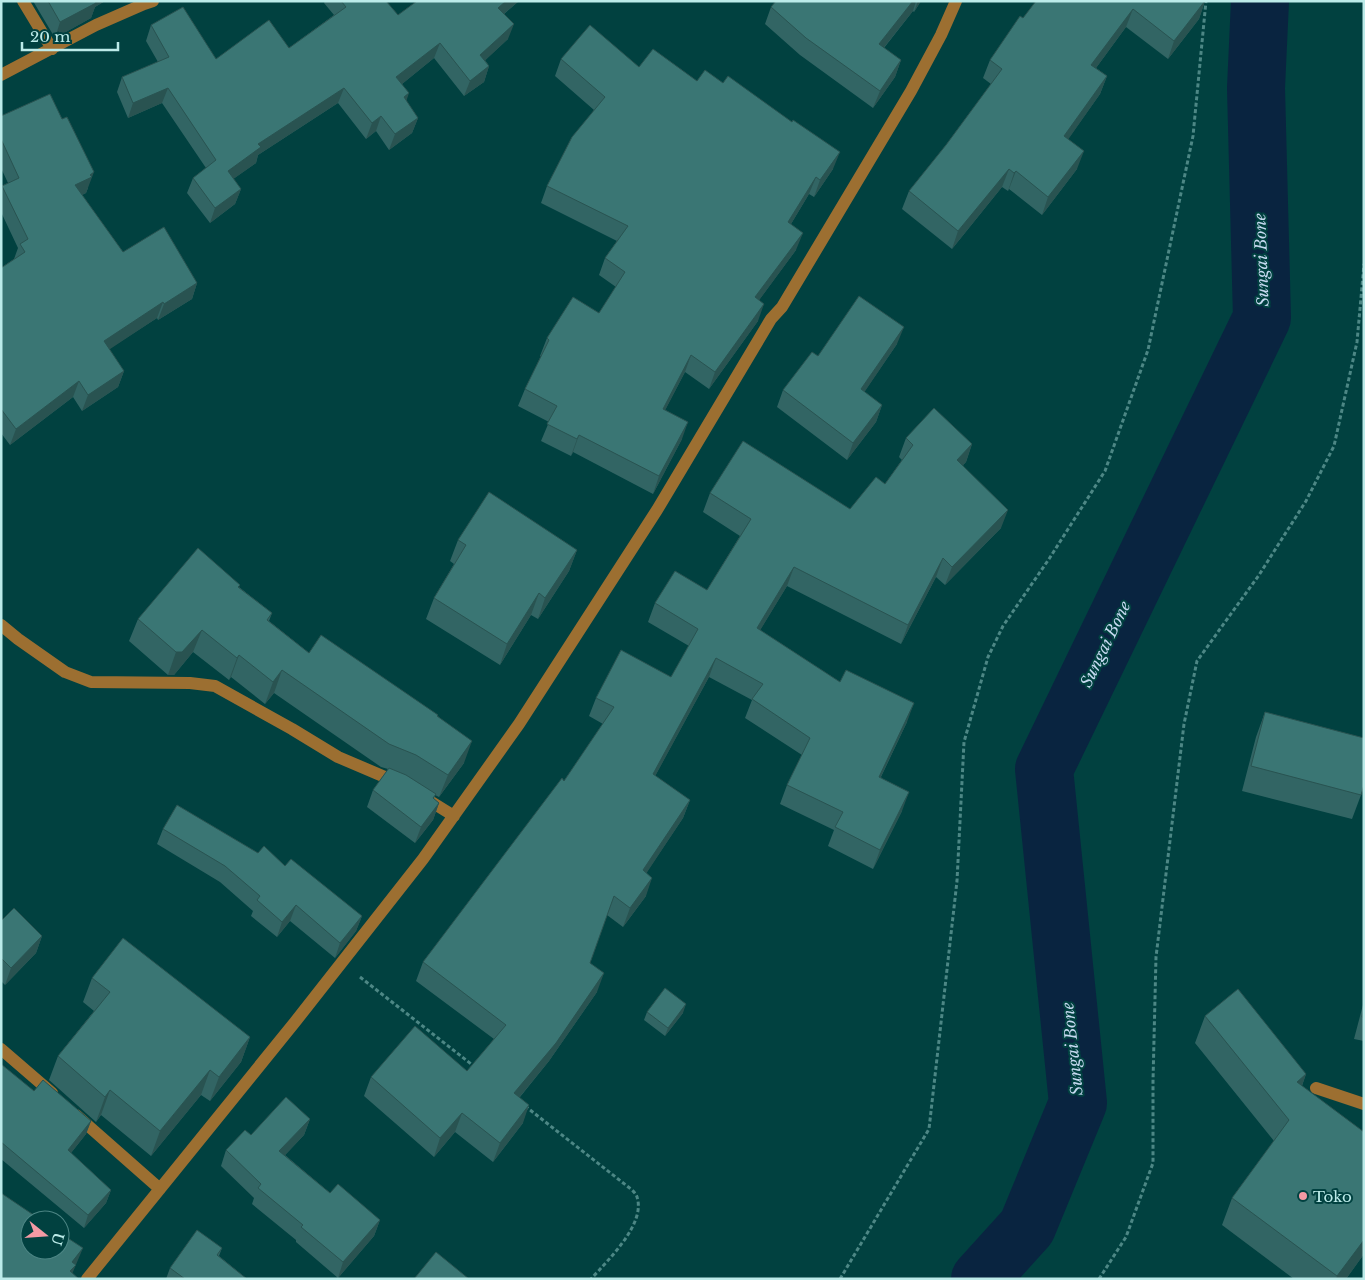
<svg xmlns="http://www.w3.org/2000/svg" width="1365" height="1280" font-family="'Libre Baskerville',serif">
<rect width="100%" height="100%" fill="#014140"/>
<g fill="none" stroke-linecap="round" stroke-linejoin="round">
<path stroke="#092440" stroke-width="58" d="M980 1279 1027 1227 1078 1103 1044 769 1262 318 1256 88 1260 1"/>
<path stroke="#4d8785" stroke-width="3" stroke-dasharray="4 2.5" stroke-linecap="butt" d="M360 977 475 1067
M525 1106 627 1186C631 1189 636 1193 637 1197 646 1224 608 1260 591 1279
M840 1279 929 1129 957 881 964 742 988 657 1003 626 1049 559 1105 471 1148 350 1193 136 1206 1
M1099 1279 1126 1237 1153 1163V1081L1156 957 1184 724 1197 661 1259 575 1306 501 1334 446 1357 342 1364 264"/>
<path stroke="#9c6f31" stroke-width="12" d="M23 1 52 49
M1 75 96 25 144 4 153 1
M1 625 18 639 65 672 91 682 190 683 215 686 292 729 338 757 399 783
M425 798 454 816
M1 1049 52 1093
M1316 1088 1364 1104
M76 1115 160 1189
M87 1279 295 1022 423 859 519 724 657 510 771 319 782 307 911 91 941 35 956 1"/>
</g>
<path fill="#326564" d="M33 1H105L95 7 91 18 55 38Z
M325 1H386L398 15 417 1H519L504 14 508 39 485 60 489 66 484 82 464 96 434 58 402 84 406 101 418 118 412 133 389 150 376 131 366 139 338 103 258 155 256 163 233 179 241 189 235 204 210 223 187 193 193 178 206 168 162 103 128 118 117 92 122 77 158 62 146 41 151 25 216 59 289 48 334 15 324 3Z
M776 1H921L914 12 913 11 884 48 901 60 895 77 873 108 800 55 765 24 771 7Z
M1205 1 1199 19 1168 59 1126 27 1096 68 1107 76 1100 94 1068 139 1077 169 1042 215 1009 189 1008 191 1002 187 952 249 902 209 909 191 946 145 991 84 983 78 990 60 1023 18Z
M561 59 639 67 697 81 833 169 814 197 809 194 791 224 796 250 759 300 758 321 709 389 685 372 665 410 682 439 653 494 573 452 571 456 541 441 549 422 518 406 525 389 541 356H540L547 338 599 313 616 287 599 275 605 258 617 241 541 203 547 186 594 110 555 76Z
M1 116 88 188 86 193 82 195 123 252 197 283 192 299 158 320 157 318 109 349 124 371 118 387 82 411 73 397 10 445 1 433V268L14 259 18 248 1 212V189L2 186 8 183 1 168Z
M897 344 864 392 882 405 876 422 847 460 777 407 783 390 818 356Z
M906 438 972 444 966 462 963 465 1001 528 945 585 936 577 901 644 787 586 760 630 840 682 907 722 881 777 902 811 873 869 828 846 834 830 780 804 787 785 802 755 745 718 752 700 709 677 655 776 690 800 683 818 646 873V896L623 927 607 915 590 963 597 992 549 1061 520 1097 523 1123 493 1162 455 1132 434 1157 364 1096 371 1077 467 1071 494 1039 416 981 423 962 564 781 603 724 589 716 596 698 671 677 689 646 648 622 655 603 707 590 740 536 703 512 710 493 850 509 885 484 902 460 899 457Z
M458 540 577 550 569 571 538 619 531 615 500 665 426 619 434 598 454 564 450 561Z
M240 585 239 587 272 613 269 621 309 653 438 716 464 763 439 797 435 795 434 799 439 803 433 820 415 843 367 807 373 790 388 769 381 767 274 693 265 704 231 677 229 680 193 652 174 675H168L129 641 138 619Z
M1265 712 1361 795 1352 819 1242 791 1256 737Z
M163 829 258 853 285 866 362 916 356 931 335 958 290 921 277 937 251 916 253 911 220 882 157 844Z
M1 921 42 936 36 953 5 985 1 981Z
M92 978 250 1037 241 1062 210 1101 201 1095 151 1156 101 1115 96 1122 49 1080 58 1056 94 1011 83 1002Z
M1364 1001V1041L1354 1039Z
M647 1012 683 1013 665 1036 644 1020Z
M1205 1016 1306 1074 1302 1086 1364 1254 1346 1279H1294L1222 1225 1232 1198 1274 1141 1195 1043Z
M1 1064 34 1091 91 1121 86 1134 71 1153 111 1190 106 1203 84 1228 1 1159Z
M310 1119 304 1135 285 1155 330 1193 380 1220 374 1236 338 1278 296 1242V1240L252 1204 254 1198 221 1166 226 1150 251 1135Z
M222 1248 219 1256 247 1279H166L170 1268Z"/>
<path fill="#295351" d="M90 1H105L95 7 91 18 55 38 60 22Z
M506 1H519L493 23 498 8Z
M913 1H916L913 11 873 61 879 44Z
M918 1H921L914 12Z
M1205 1 1199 19 1168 59 1174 41Z
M1133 9 1126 27 1085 83 1091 65Z
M514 24 508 39 475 70 480 55Z
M440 43 434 58 391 93 396 77Z
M901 60 895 77 873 108 880 91Z
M489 66 484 82 464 96 470 81Z
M1107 76 1100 94 1058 154 1064 136Z
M168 88 162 103 128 118 133 103Z
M344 88 338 103 258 155 256 163 222 187 228 171 258 144Z
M409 93 404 108V97Z
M381 116 376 131 366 139 372 123Z
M418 118 412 133 389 150 395 134Z
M1084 151 1077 169 1042 215 1048 197Z
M840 152 833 169 814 197 820 180Z
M1009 169 1002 187 952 249 958 231Z
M1016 171 1009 189 1008 191 1014 173Z
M94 172 86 193 69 201 75 185Z
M816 177 809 194 782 239 788 222Z
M241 189 235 204 210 223 215 208Z
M803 233 796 250 749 314 755 297Z
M197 283 192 299 158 320 164 304Z
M163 302 157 318 98 357 104 341Z
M764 304 758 321 709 389 715 372Z
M904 327 897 344 855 406 861 389Z
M691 355 685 372 657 426 663 409Z
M124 371 118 387 82 411 88 395Z
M79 381 73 397 10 445 16 429Z
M882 405 876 422 847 460 853 443Z
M688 422 682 439 653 494 659 476Z
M579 435 573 452 571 456 577 439Z
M972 444 966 462 950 479 957 460Z
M1008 510 1001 528 945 585 952 567Z
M577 550 569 571 538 619 545 598Z
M943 558 936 577 901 644 908 625Z
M794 567 787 586 750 647 757 628Z
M539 593 531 615 500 665 507 644Z
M202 630 193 652 174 675H168L176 652Z
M239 655 231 677 229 680 237 658Z
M716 658 709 677 646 793 653 774Z
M282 670 274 693 265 704 273 682Z
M914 703 907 722 872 795 879 777Z
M472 741 464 763 439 797 448 775Z
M909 792 902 811 873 869 880 850Z
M690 800 683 818 636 889 643 870Z
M439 803 433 820 415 843 421 827Z
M652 878 646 896 623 927 630 908Z
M296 905 290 921 277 937 282 922Z
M362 916 356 931 335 958 340 943Z
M42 936 36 953 5 985 11 968Z
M604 973 597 992 549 1061 508 1111 514 1093Z
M686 1004 683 1013 665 1036 668 1028Z
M250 1037 241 1062 210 1101 219 1077Z
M210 1070 201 1095 151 1156 160 1131Z
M1306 1074 1296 1102 1297 1082Z
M110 1090 101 1115 96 1122 105 1097Z
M529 1105 523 1123 493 1162 500 1143Z
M462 1113 455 1132 434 1157 440 1138Z
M310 1119 304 1135 274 1167 279 1151Z
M91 1121 86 1134 63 1163 68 1150Z
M111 1190 106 1203 84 1228 88 1215Z
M380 1220 374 1236 338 1278 343 1262Z
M1364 1240V1254L1346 1279H1336L1337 1276Z
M83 1248 70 1279H67L72 1262Z"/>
<path fill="#3a7674" stroke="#295351" d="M48 1H95L96 3 60 22Z
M341 1H386L398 15 417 1H506L498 8 514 24 480 55 489 66 470 81 440 43 396 77 409 93 404 97 418 118 395 134 381 116 372 123 344 88 258 144 261 147 228 171 241 189 215 208 193 178 216 160 168 88 133 103 122 77 169 57 151 25 183 7 216 59 269 20 289 48 346 7Z
M776 1H913L879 44 901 60 880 91 806 38 771 7Z
M1036 1H1205L1174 41 1133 9 1091 65 1107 76 1064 136 1084 151 1048 197 1016 171 1014 173 1009 169 958 231 909 191 946 145 1002 69 990 60 1020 16 1023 18Z
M590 25 639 67 653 49 697 81 705 70 723 83 728 76 792 122 793 120 840 152 820 180 816 177 788 222 803 233 755 297 764 304 715 372 691 355 663 409 688 422 659 476 579 435 577 439 547 424 557 406 525 389 549 340 547 338 573 297 599 313 625 272 605 258 628 226 547 186 572 137 605 97 561 59Z
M50 94 62 119 67 117 94 172 90 175 92 177 75 185 123 252 164 227 197 283 164 304 163 302 104 341 124 371 88 395 79 381 16 429 1 409V268L25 252 20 244 28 239 2 186 19 178 1 139V116Z
M859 296 904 327 861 389 882 405 853 443 783 390 812 352 818 356Z
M934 408 972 444 957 460 1008 510 952 567 943 558 908 625 794 567 757 628 840 682 846 670 914 703 879 777 909 792 880 850 835 827 843 812 787 785 810 738 752 699 763 684 716 658 653 774 690 800 643 870 652 878 630 908 614 896 590 963 604 973 556 1043 514 1093 529 1105 500 1143 462 1113 440 1138 371 1077 415 1026 467 1071 506 1025 423 962 562 778 564 781 614 707 596 698 621 650 671 677 698 629 655 603 675 571 707 590 751 519 710 493 743 441 850 509 876 477 885 484 913 445 906 438Z
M489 492 577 550 545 598 539 593 507 644 434 598 466 545 458 540Z
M198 548 240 585 238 587 272 613 267 620 309 653 321 635 438 715 437 716 472 741 448 775 416 755 389 744 282 670 273 682 239 655 237 658 202 630 182 652H176L138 619Z
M1265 712 1364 738V785L1361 795 1251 766Z
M389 768 406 775 436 794 433 798 439 803 421 827 373 790Z
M177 805 258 853 264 846 285 866 291 859 362 916 340 943 296 905 282 922 257 900 260 896 225 866 163 829Z
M14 908 42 936 11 968 1 958V921Z
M123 938 250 1037 219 1077 210 1070 160 1131 110 1090 105 1097 58 1056 110 992 92 978Z
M665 988 686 1004 668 1028 647 1012Z
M1238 989 1306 1074 1297 1082 1364 1132V1240L1337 1276 1232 1198 1289 1120 1205 1016Z
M1364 1008V1017H1362Z
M1 1064 34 1091 43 1080 91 1121 68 1150 111 1190 88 1215 1 1142Z
M286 1097 310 1119 279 1151 330 1193 338 1184 380 1220 343 1262 301 1227 303 1225 258 1188 261 1184 226 1150 245 1130 251 1135Z
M1 1193 41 1220H30V1250H60V1233L83 1248 72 1262 76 1265 70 1271 79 1279H1Z
M197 1230 222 1248 217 1255 247 1279H185L170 1268Z
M436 1252 469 1279H414Z"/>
<circle fill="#f49aa4" stroke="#014140" stroke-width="2" cx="1303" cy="1196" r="5"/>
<g text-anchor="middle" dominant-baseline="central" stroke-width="4" stroke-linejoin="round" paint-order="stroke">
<g font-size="15" fill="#bcebe9" stroke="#014140" text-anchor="start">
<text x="1313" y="1196">Toko</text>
</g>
<g font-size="16" font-style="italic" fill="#c6d9f0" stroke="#014140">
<text transform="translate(1261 260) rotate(-92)">Sungai Bone</text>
<text transform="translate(1105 644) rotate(-64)">Sungai Bone</text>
<text transform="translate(1072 1049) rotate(-96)">Sungai Bone</text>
</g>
</g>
<rect width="1365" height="1280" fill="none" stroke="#bcebe9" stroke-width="5"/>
<g transform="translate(45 1235) rotate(107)"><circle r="24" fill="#014140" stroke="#4c8584"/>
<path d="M0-4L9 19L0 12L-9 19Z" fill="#f49aa4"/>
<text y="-8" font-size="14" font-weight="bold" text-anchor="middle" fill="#bcebe9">U</text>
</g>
<path d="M22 42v8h96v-8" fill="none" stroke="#bcebe9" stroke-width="2.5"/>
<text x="30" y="42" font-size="15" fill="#bcebe9" stroke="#014140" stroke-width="4" paint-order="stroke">20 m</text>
</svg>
